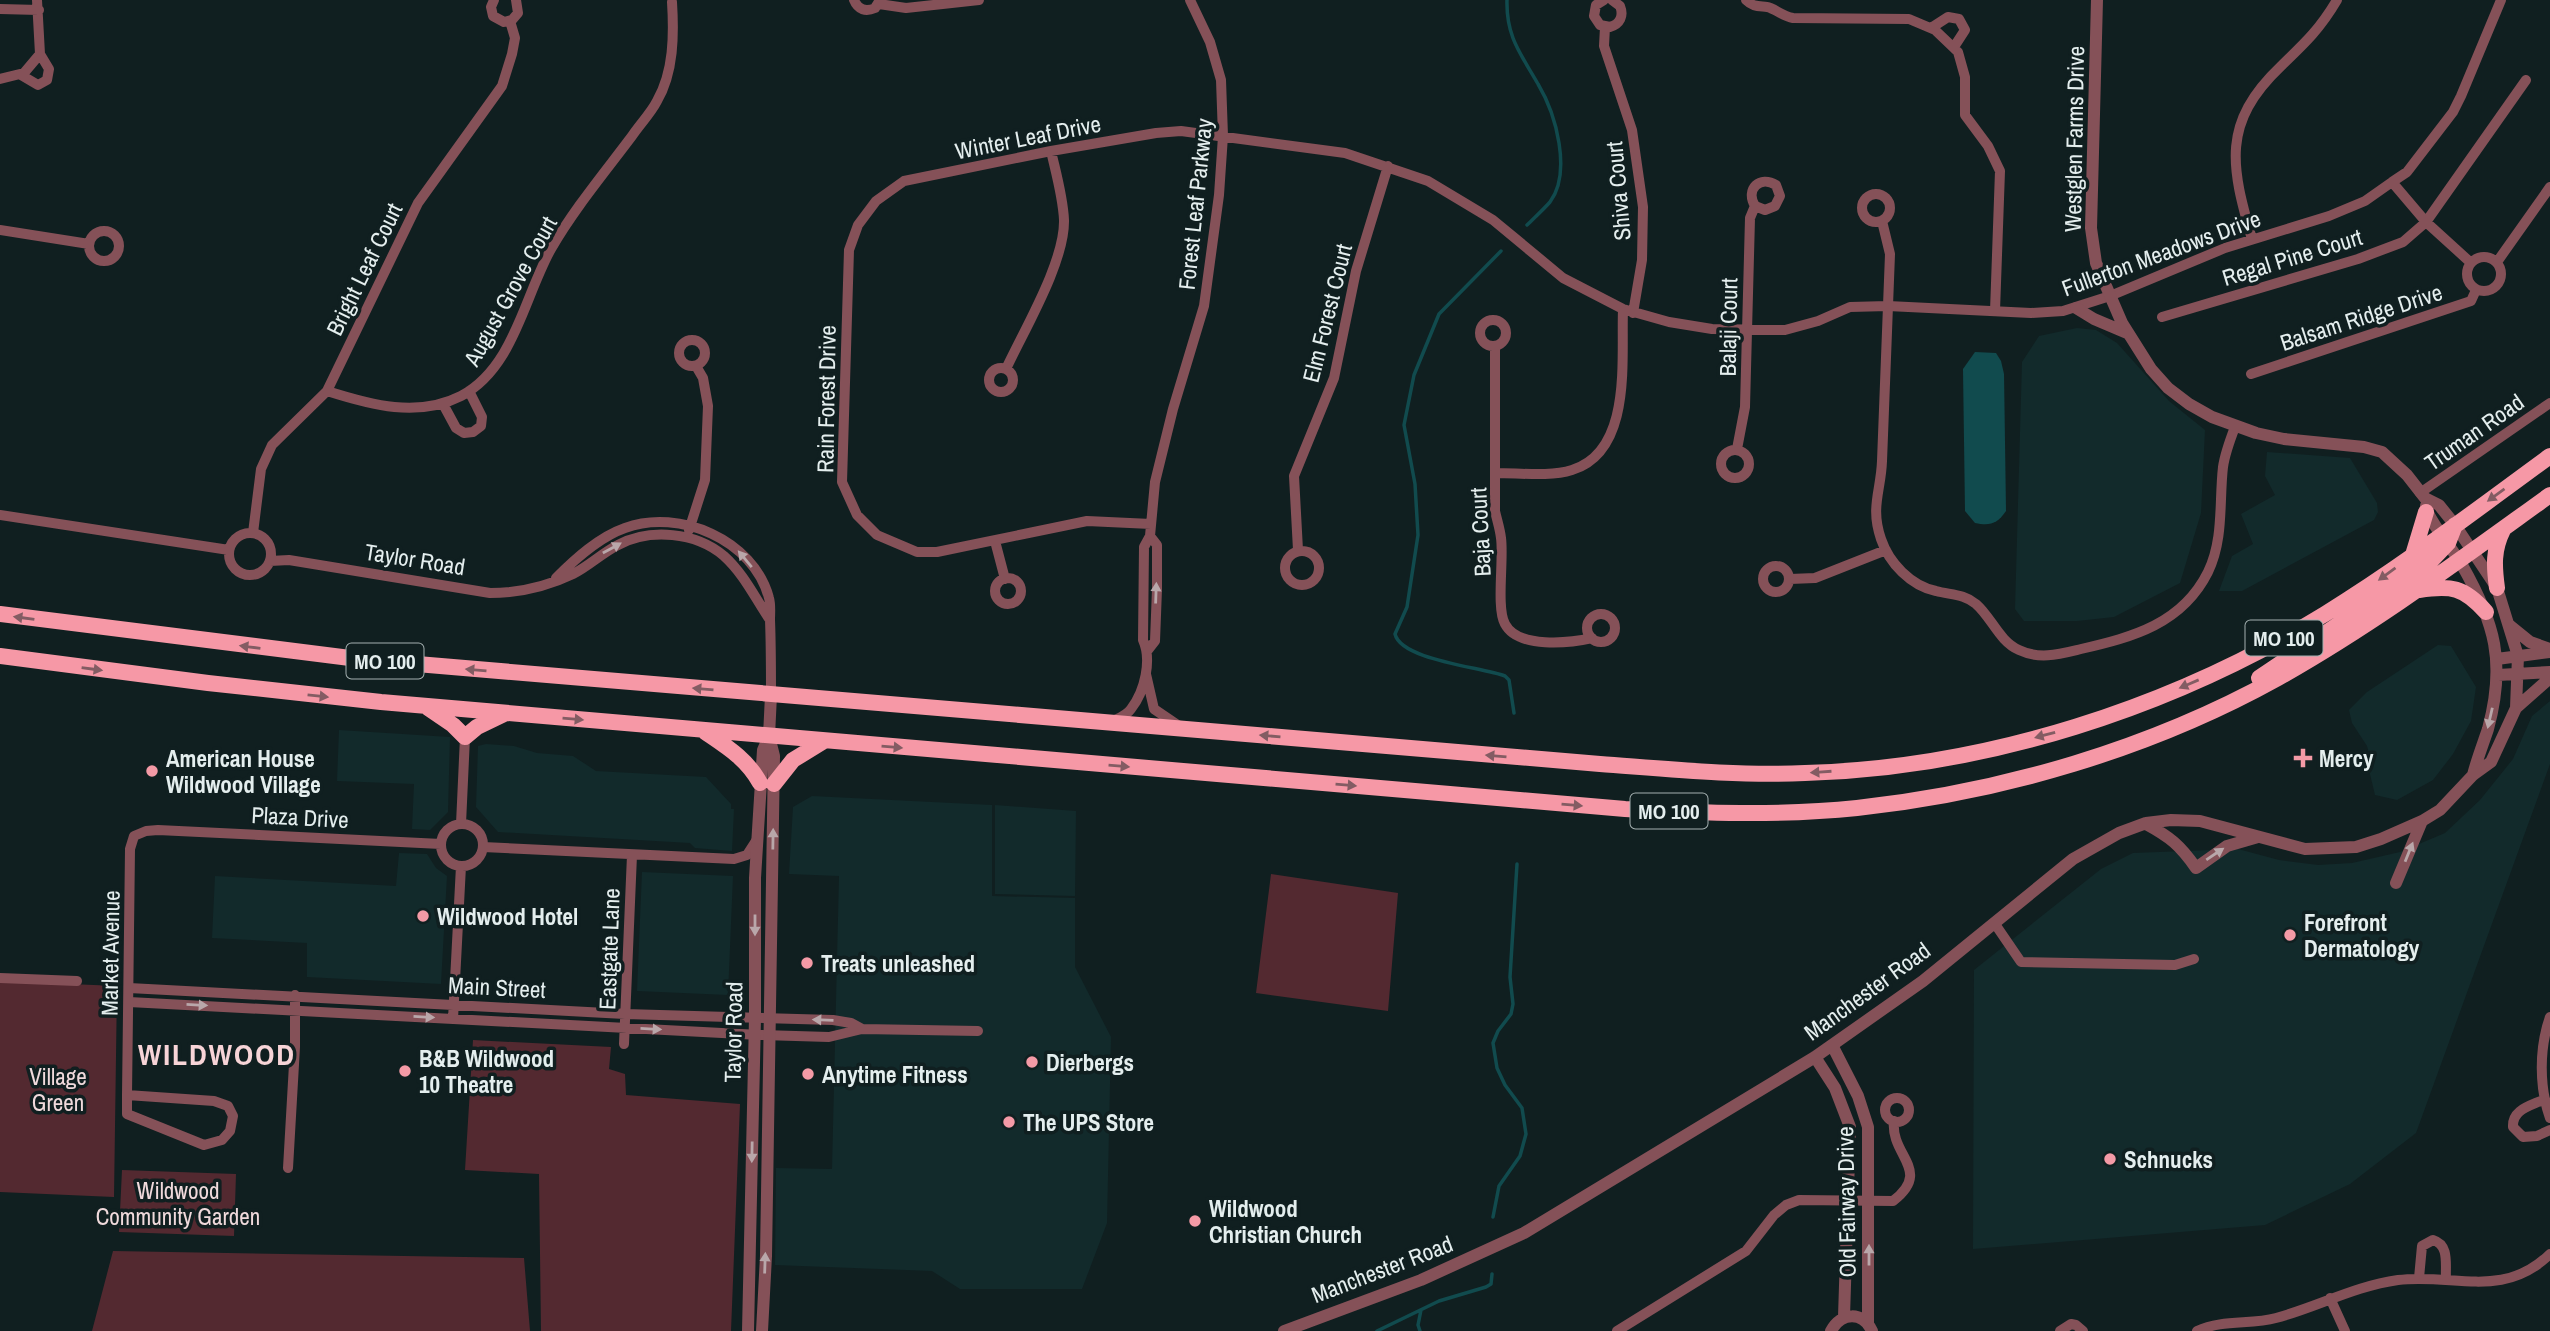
<svg xmlns="http://www.w3.org/2000/svg" width="2550" height="1331" font-family="'Archivo Narrow',sans-serif">
<rect width="100%" height="100%" fill="#101f20"/>
<path fill="#122a2b" d="M2077 328 2096 330 2117 343 2169 401 2205 430 2201 513 2180 583 2114 617 2077 621H2024L2015 609 2022 362 2039 336Z
M2267 452 2350 458 2377 503 2378 512 2374 520 2242 591H2219L2232 556 2253 544 2241 514 2275 495 2265 476Z
M2438 645 2451 646 2476 687 2471 721 2453 754 2433 780 2397 800 2375 795 2369 770 2370 757 2367 746 2352 723 2349 710 2367 692Z
M2550 701V764L2416 1133 2350 1184 2265 1225 1973 1249 1974 970 2101 869 2133 853 2238 849 2279 860 2318 865 2352 863 2400 852 2445 833 2480 800 2513 759 2532 716Z
M339 730 450 737 448 812 430 830 412 829 414 784 337 781Z
M486 744 514 746 537 753 573 756 596 771 706 777 731 804V809H734L732 851 695 848 690 843 498 832 476 807 478 746Z
M812 796 992 805V896L1075 898V967L1111 1037 1107 1223 1082 1289H960L932 1271 775 1265 776 1168 832 1169 839 876 789 874 793 807Z
M995 805 1076 811 1075 896 995 894Z
M399 853 427 854 436 868 447 876 441 984 307 977V943L212 938 215 876 396 886Z
M642 872 733 876 728 995 637 991Z"/>
<path fill="#532930" d="M1271 874 1398 893 1388 1011 1256 993Z
M0 981 117 986 114 1197 0 1192Z
M473 1040 611 1047 609 1069 625 1074 626 1095 740 1104 731 1331H541L539 1174 465 1170Z
M122 1170 236 1174 234 1236 119 1232Z
M113 1251 524 1258 530 1331H92Z"/>
<path fill="#114b4e" d="M1975 352 1996 353 2001 361 2004 374 2006 511C1997 524 1990 526 1975 523L1965 511 1963 369Z"/>
<g fill="none" stroke-linecap="round" stroke-linejoin="round">
<path stroke="#114b4e" stroke-width="3.5" d="M1507 0C1506 37 1521 54 1538 84 1556 114 1572 172 1550 202 1543 210 1534 218 1527 225
M1501 251 1439 314 1414 375 1404 425 1415 484 1418 535 1407 607 1395 634C1401 660 1481 667 1505 676L1509 680 1514 713
M1493 1217 1499 1186 1520 1156 1526 1134 1522 1108 1505 1085 1497 1068 1493 1043 1498 1031 1511 1014 1513 1004 1510 977 1517 864
M1377 1331 1439 1301 1486 1287 1491 1284 1492 1274
M1420 1331 1418 1325 1421 1310"/>
<path stroke="#855158" stroke-width="10" d="M494 0 491 7 493 16 504 22 512 20 518 13 516 0
M854 0C858 10 866 12 875 8L880 0
M1604 0 1596 5 1594 16 1600 25 1610 27C1620 24 1624 16 1620 6L1612 0
M1746 0C1753 7 1758 6 1767 7 1774 8 1782 16 1793 18L1909 19 1935 30 1958 52 1965 77V115L1988 146 2000 171 1995 311
M879 4 906 8 979 0
M0 9 39 10
M1605 27 1604 46 1632 130 1643 207 1642 260 1633 313
M1931 28 1948 17 1959 19 1965 30 1954 47
M21 75 38 85 47 80 49 69 40 54
M0 79 24 73 40 54 37 0
M2392 182 2426 222 2470 262
M1862 208a14 14 0 1 1 28 0a14 14 0 1 1-28 0Z
M1882 221 1890 254C1887 323 1885 392 1882 461 1881 491 1870 507 1881 539 1889 563 1911 586 1936 591 1951 595 1964 594 1976 604 1992 618 1999 641 2019 650 2040 660 2060 654 2081 649 2133 637 2182 624 2208 572 2224 539 2219 502 2223 467 2225 453 2230 440 2235 427
M0 230 89 244
M89 246a15 15 0 1 1 30 0a15 15 0 1 1-30 0Z
M2252 239C2231 166 2221 123 2281 66 2305 43 2320 29 2337 0
M2467 274a17 17 0 1 1 34 0a17 17 0 1 1-34 0Z
M2497 262 2550 187
M2162 317 2358 259 2403 242 2426 222 2526 80
M1480 333a13 13 0 1 1 26 0a13 13 0 1 1-26 0Z
M679 353a13 13 0 1 1 26 0a13 13 0 1 1-26 0Z
M1495 346V511C1497 520 1500 529 1501 538 1504 559 1496 608 1505 624 1518 649 1570 643 1592 638
M989 380a12 12 0 1 1 24 0a12 12 0 1 1-24 0Z
M1006 369C1024 330 1065 262 1064 220 1063 197 1056 173 1051 151
M2251 374 2471 301 2476 290
M327 391C371 405 418 418 461 396 514 368 524 297 551 249 574 209 605 172 632 136 640 124 651 113 657 101 674 72 674 34 672 2
M443 404 456 428 464 433 473 432 481 426 482 417 469 391
M1737 449 1745 407 1750 218 1755 206C1745 189 1760 175 1776 185L1780 196 1775 206 1765 210 1755 206
M1721 464a14 14 0 1 1 28 0a14 14 0 1 1-28 0Z
M1496 473C1520 473 1550 477 1572 470 1633 451 1621 359 1623 309
M2420 493 2550 403
M0 515 229 550
M1151 524 1087 521 937 552H917L877 535 857 515 842 482 849 250 858 225 876 201 904 181 1051 151 1156 133 1181 131 1345 153 1428 181 1493 220 1563 278 1623 309 1669 322 1712 329 1785 330 1818 321 1850 307 1888 306 2031 313 2063 311 2110 296 2225 248 2329 216 2365 201 2392 182 2407 172 2453 112 2461 96 2501 0
M689 530 705 480 708 406 703 378 696 366
M229 554a21 21 0 1 1 42 0a21 21 0 1 1-42 0Z
M253 533 261 469 272 445 327 391 418 203 502 86 512 54 515 38 510 21
M995 541 1005 579
M1298 550 1294 476 1334 378 1356 271 1388 166
M1285 568a17 17 0 1 1 34 0a17 17 0 1 1-34 0Z
M270 561 289 560 490 593C518 593 548 586 573 574 589 566 602 553 618 545 650 528 696 532 724 556 744 574 755 598 770 620
M1763 579a13 13 0 1 1 26 0a13 13 0 1 1-26 0Z
M556 578C575 559 599 537 625 528 679 508 754 540 769 598 771 605 770 613 770 620 771 645 771 670 771 695
M995 591a13 13 0 1 1 26 0a13 13 0 1 1-26 0Z
M1790 579 1815 578 1886 550
M1587 628a14 14 0 1 1 28 0a14 14 0 1 1-28 0Z
M1148 650 1155 641 1157 589V545L1150 536
M1146 674 1154 709 1179 726
M1113 721C1119 718 1127 715 1131 709 1145 691 1152 660 1143 640L1144 547 1150 536 1155 482 1173 409 1204 306 1219 195 1223 136 1221 80 1210 42 1190 0
M461 824 465 737
M441 845a21 21 0 1 1 42 0a21 21 0 1 1-42 0Z
M483 847 734 859 747 855 756 841
M1995 924 2021 962 2175 965 2194 959
M0 978 77 981
M129 988 625 1014 833 1020 851 1023 862 1029 829 1037 760 1035 129 1002
M2550 1017C2539 1048 2539 1087 2550 1118
M453 1019 461 866
M862 1029 978 1031
M624 1044 632 855
M127 1095 130 849 134 836 146 831 158 830 441 844
M127 1095 214 1101 228 1106 233 1116 230 1131 222 1140 204 1145 127 1114Z
M1885 1110a12 12 0 1 1 24 0a12 12 0 1 1-24 0Z
M2545 1099C2531 1106 2512 1109 2513 1127L2523 1137 2537 1136 2550 1130
M288 1168 295 1047V995
M2419 1278 2422 1246 2433 1240C2450 1245 2445 1265 2446 1280
M2330 1298 2345 1331
M1617 1331 1746 1251 1774 1215 1786 1205 1799 1200 1893 1201C1933 1170 1890 1156 1894 1121
M2060 1331 2071 1324 2076 1325 2083 1331
M2197 1331C2223 1319 2250 1325 2276 1318 2317 1307 2355 1286 2398 1280 2454 1273 2503 1300 2550 1254"/>
<path stroke="#855158" stroke-width="12" d="M2076 308 2094 319 2127 333
M2426 506C2427 519 2454 551 2462 565 2495 623 2506 663 2488 729 2483 744 2477 759 2473 775
M2509 625 2530 642 2550 649
M2497 659 2550 652
M2498 675 2550 672
M2516 708 2550 678
M2146 824C2170 837 2180 845 2196 868L2227 846 2258 837
M2396 883 2422 821
M1832 1045 1858 1096 1868 1127V1323
M1815 1057 1835 1088 1850 1127 1844 1317
M748 1331 755 1018V878L763 750 769 736
M762 1331 766 1256 774 756 769 736 771 695
M1284 1331 1421 1280 1524 1233 1815 1057 1923 981 2073 859 2119 833 2146 823 2171 820 2200 821 2305 849 2356 847 2381 839 2422 821 2440 810 2473 775 2491 762 2516 708 2518 656 2497 588 2455 525 2439 505 2425 498 2407 475 2382 452 2364 447 2284 439 2256 433 2212 417 2189 404 2168 388 2151 369 2122 323 2096 263 2091 228 2097 0
M1831 1331C1841 1312 1863 1311 1872 1331"/>
<path stroke="#f698a6" stroke-width="16" d="M2413 555 2426 512
M2497 588C2494 566 2493 550 2503 530
M2419 590C2451 585 2464 587 2486 612
M0 614 358 659 1600 764C1668 769 1737 776 1805 773 1986 768 2171 708 2325 614 2403 566 2476 510 2550 456
M0 656 208 683 381 702 1625 809C1702 813 1780 816 1857 808 2003 792 2150 749 2278 678 2374 624 2461 559 2550 495
M2259 678 2428 564 2448 543 2455 525
M428 708 453 725 465 737 477 727 504 714
M705 732C727 747 747 759 760 783
M774 784 793 760 824 741"/>
</g>
<defs><path id="oneway-solid" d="M-6-.8H1V-3.2L6.5 0L1 3.2V.8H-6Z" transform="scale(1.75)"/></defs>
<g fill="#835c63">
<use href="#oneway-solid" transform="translate(2496 495) rotate(144)"/>
<use href="#oneway-solid" transform="translate(2387 574) rotate(144)"/>
<use href="#oneway-solid" transform="translate(24 618) rotate(-172)"/>
<use href="#oneway-solid" transform="translate(250 647) rotate(-173)"/>
<use href="#oneway-solid" transform="translate(92 669) rotate(8)"/>
<use href="#oneway-solid" transform="translate(476 670) rotate(-175)"/>
<use href="#oneway-solid" transform="translate(2189 684) rotate(157)"/>
<use href="#oneway-solid" transform="translate(703 689) rotate(-175)"/>
<use href="#oneway-solid" transform="translate(318 696) rotate(6)"/>
<use href="#oneway-solid" transform="translate(573 719) rotate(5)"/>
<use href="#oneway-solid" transform="translate(2045 735) rotate(165)"/>
<use href="#oneway-solid" transform="translate(1270 736) rotate(-175)"/>
<use href="#oneway-solid" transform="translate(892 747) rotate(5)"/>
<use href="#oneway-solid" transform="translate(1496 756) rotate(-175)"/>
<use href="#oneway-solid" transform="translate(1119 766) rotate(5)"/>
<use href="#oneway-solid" transform="translate(1821 772) rotate(176)"/>
<use href="#oneway-solid" transform="translate(1346 785) rotate(5)"/>
<use href="#oneway-solid" transform="translate(1572 805) rotate(5)"/>
</g>
<g fill="#b9a7aa">
<use href="#oneway-solid" transform="translate(612 548) rotate(-29)"/>
<use href="#oneway-solid" transform="translate(745 559) rotate(-130)"/>
<use href="#oneway-solid" transform="translate(1156 593) rotate(-88)"/>
<use href="#oneway-solid" transform="translate(2490 718) rotate(103)"/>
<use href="#oneway-solid" transform="translate(773 839) rotate(-89)"/>
<use href="#oneway-solid" transform="translate(2409 852) rotate(-68)"/>
<use href="#oneway-solid" transform="translate(2215 854) rotate(-34)"/>
<use href="#oneway-solid" transform="translate(755 925) rotate(90)"/>
<use href="#oneway-solid" transform="translate(197 1005) rotate(3)"/>
<use href="#oneway-solid" transform="translate(424 1017) rotate(3)"/>
<use href="#oneway-solid" transform="translate(823 1020) rotate(-178)"/>
<use href="#oneway-solid" transform="translate(651 1029) rotate(3)"/>
<use href="#oneway-solid" transform="translate(752 1152) rotate(91)"/>
<use href="#oneway-solid" transform="translate(1869 1255) rotate(-90)"/>
<use href="#oneway-solid" transform="translate(765 1263) rotate(-88)"/>
</g>
<g fill="#f49aa6" stroke="#101f20" stroke-width="2.5">
<path d="M2299.5 747.5h7v7h7v7h-7v7h-7v-7h-7v-7h7z"/>
<circle cx="152" cy="771" r="7"/>
<circle cx="423" cy="916" r="7"/>
<circle cx="2290" cy="935" r="7"/>
<circle cx="807" cy="963" r="7"/>
<circle cx="1032" cy="1062" r="7"/>
<circle cx="405" cy="1071" r="7"/>
<circle cx="808" cy="1074" r="7"/>
<circle cx="1009" cy="1122" r="7"/>
<circle cx="2110" cy="1159" r="7"/>
<circle cx="1195" cy="1221" r="7"/>
</g>
<g text-anchor="middle" dominant-baseline="central" stroke-width="7" stroke-linejoin="round" paint-order="stroke">
<g fill="#101f20" stroke="#a4b0b0" stroke-width="2">
<rect x="2245.5" y="620.5" width="77" height="35" rx="5"/>
<rect x="346.5" y="643.5" width="77" height="35" rx="5"/>
<rect x="1630.5" y="793.5" width="77" height="35" rx="5"/>
</g>
<g font-size="21" font-weight="bold" fill="#e4eeee">
<text x="2284" y="638">MO 100</text>
<text x="385" y="661">MO 100</text>
<text x="1669" y="811">MO 100</text>
</g>
<g font-size="23" fill="#e4eeee" stroke="#101f20">
<text transform="translate(1028 137) rotate(-11)">Winter Leaf Drive</text>
<text transform="translate(2074 139) rotate(-89)">Westglen Farms Drive</text>
<text transform="translate(1618 191) rotate(-95)">Shiva Court</text>
<text transform="translate(1195 204) rotate(-84)">Forest Leaf Parkway</text>
<text transform="translate(2161 253) rotate(-20)">Fullerton Meadows Drive</text>
<text transform="translate(2292 257) rotate(-17)">Regal Pine Court</text>
<text transform="translate(364 269) rotate(-64)">Bright Leaf Court</text>
<text transform="translate(510 291) rotate(-61)">August Grove Court</text>
<text transform="translate(1327 313) rotate(-76)">Elm Forest Court</text>
<text transform="translate(2361 317) rotate(-18)">Balsam Ridge Drive</text>
<text transform="translate(1728 327) rotate(-89)">Balaji Court</text>
<text transform="translate(826 399) rotate(-89)">Rain Forest Drive</text>
<text transform="translate(2474 432) rotate(-35)">Truman Road</text>
<text transform="translate(1480 532) rotate(-93)">Baja Court</text>
<text transform="translate(415 559) rotate(9)">Taylor Road</text>
<text transform="translate(300 817) rotate(3)">Plaza Drive</text>
<text transform="translate(609 949) rotate(-88)">Eastgate Lane</text>
<text transform="translate(110 953) rotate(-89)">Market Avenue</text>
<text transform="translate(497 987) rotate(3)">Main Street</text>
<text transform="translate(1867 991) rotate(-36)">Manchester Road</text>
<text transform="translate(733 1032) rotate(-89)">Taylor Road</text>
<text transform="translate(1846 1202) rotate(-91)">Old Fairway Drive</text>
<text transform="translate(1382 1269) rotate(-21)">Manchester Road</text>
</g>
<g font-size="23" font-weight="bold" fill="#e4eeee" stroke="#101f20" text-anchor="start">
<text x="166" y="758">American House<tspan x="166" dy="26">Wildwood Village</tspan></text>
<text x="2319" y="758">Mercy</text>
<text x="437" y="916">Wildwood Hotel</text>
<text x="2304" y="922">Forefront<tspan x="2304" dy="26">Dermatology</tspan></text>
<text x="821" y="963">Treats unleashed</text>
<text x="419" y="1058">B&amp;B Wildwood<tspan x="419" dy="26">10 Theatre</tspan></text>
<text x="1046" y="1062">Dierbergs</text>
<text x="822" y="1074">Anytime Fitness</text>
<text x="1023" y="1122">The UPS Store</text>
<text x="2124" y="1159">Schnucks</text>
<text x="1209" y="1208">Wildwood<tspan x="1209" dy="26">Christian Church</tspan></text>
</g>
<g font-size="23" fill="#f0dadc" stroke="#101f20">
<text x="58" y="1076">Village<tspan x="58" dy="26">Green</tspan></text>
<text x="178" y="1190">Wildwood<tspan x="178" dy="26">Community Garden</tspan></text>
</g>
<g font-size="30" font-weight="bold" letter-spacing="2" fill="#f7d4d7" stroke="#101f20">
<text x="217" y="1054">WILDWOOD</text>
</g>
</g>
</svg>
